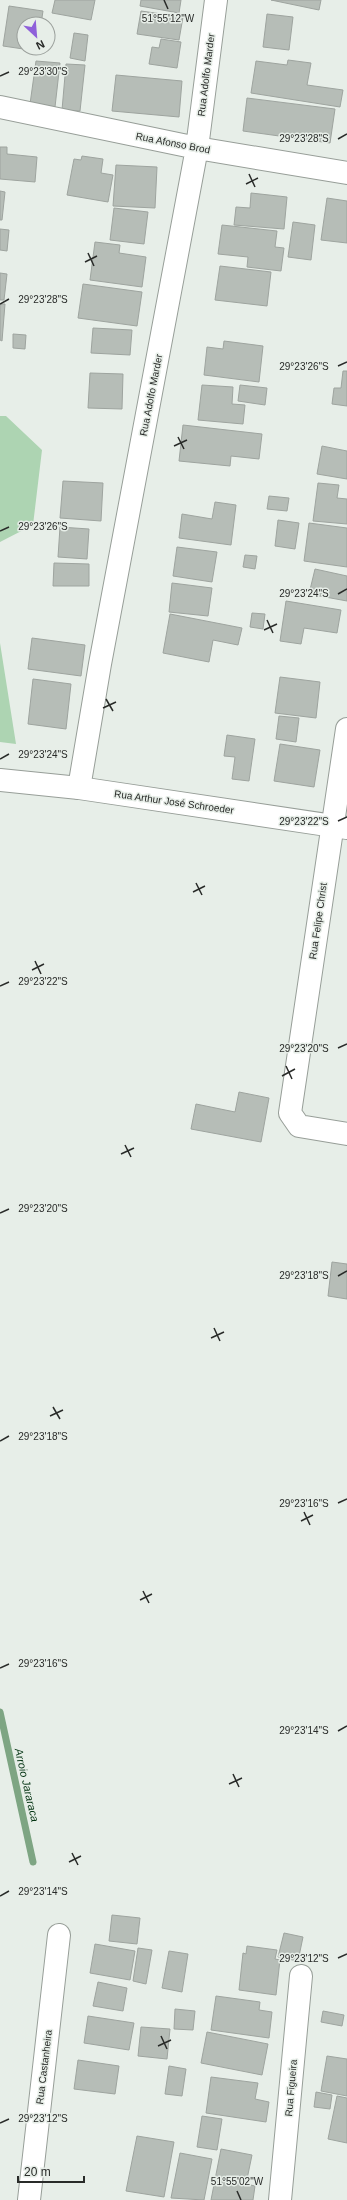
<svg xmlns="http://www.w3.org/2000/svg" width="347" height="2200" font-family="Helvetica,sans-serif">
<rect width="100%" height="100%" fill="#e7eee8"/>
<path fill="#add4b2" d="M0 416H6L42 450 33 525 0 542Z
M0 643 16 744 0 742Z"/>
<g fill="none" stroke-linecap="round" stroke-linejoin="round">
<path stroke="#7ea583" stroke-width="7" d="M0 1712 33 1862"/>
</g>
<path fill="#b6bdb7" stroke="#9ea49f" d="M55 0H95L91 20 52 13Z
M141 0H181L179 13 140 6Z
M271 0H321L319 10Z
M9 6 43 11 41 24H24V48H38L37 51 3 46Z
M141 11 183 17 179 40 137 34Z
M267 14 293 17 289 50 263 47Z
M74 33 88 35 85 61 70 58Z
M161 39 181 42 177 68 149 64 152 47 159 48Z
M288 60 311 63 307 85 343 90 340 107 251 93 256 61 287 65Z
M36 61 60 63 55 107 30 104Z
M66 64 85 65 80 111 62 110Z
M116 75 182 81 179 117 112 111Z
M247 98 335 109 330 143 243 131Z
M0 147H7V154L37 157 35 182 0 179Z
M82 156 103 159 101 173 113 175 108 202 67 195 74 159 81 160Z
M116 165 157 167 155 208 113 206Z
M0 191 5 192 2 220H0Z
M251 193 287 197 284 229 234 225 236 207 250 208Z
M327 198 347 201V243L321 240Z
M114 208 148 212 144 244 110 240Z
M293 222 315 225 311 260 288 257Z
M222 225 277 231 275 247 284 248 281 271 247 267 248 257 218 254Z
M0 229 9 230 7 251 0 250Z
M95 242 120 245 119 253 146 257 142 287 90 280Z
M220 266 271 272 267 306 215 300Z
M0 273 7 274 4 300H0Z
M83 284 142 292 137 326 78 318Z
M0 304H5L2 341 0 340Z
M93 328 132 330 130 355 91 353Z
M13 334 26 335 25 349 13 348Z
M224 341 263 346 259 382 204 375 207 347 223 349Z
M343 371H347V406L332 404 334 388H341Z
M90 373 123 374 122 409 88 408Z
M202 385 233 387 232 404 245 405 243 424 198 420Z
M240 385 267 388 265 405 238 401Z
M183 425 262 434 259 459 231 456 230 466 179 461Z
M322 446 347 451V479L317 474Z
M63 481 103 483 101 521 60 518Z
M318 483 339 485 337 498 347 499V524L313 521Z
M269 496 289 498 287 511 267 509Z
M215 502 236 505 231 545 179 538 182 514 212 519Z
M278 520 299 523 295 549 275 546Z
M309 523 347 528V567L304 561Z
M60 527 89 529 87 559 58 557Z
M177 547 217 552 212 582 173 576Z
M245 555 257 556 255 569 243 567Z
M54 563 89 564V586H53Z
M315 569 347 576V601L309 594Z
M172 583 212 588 208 616 169 612Z
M286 601 341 610 337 633 304 628 301 644 280 641Z
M252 613 265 614 263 629 250 627Z
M170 614 242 628 238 645 213 640 209 662 163 653Z
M32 638 85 645 81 676 28 669Z
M280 677 320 682 316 718 275 713Z
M33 679 71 684 66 729 28 724Z
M279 716 299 718 296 742 276 739Z
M227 735 255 739 249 781 232 779 235 757 224 756Z
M280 744 320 750 314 787 274 781Z
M239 1092 269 1098 261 1142 191 1129 196 1104 235 1112Z
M332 1262 347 1264V1299L328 1296Z
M112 1915 140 1918 137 1944 109 1941Z
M284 1933 303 1937 298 1961 278 1957Z
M95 1944 135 1951 130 1980 90 1973Z
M247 1946 277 1950 275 1959 280 1960 276 1995 239 1990 243 1953 246 1954Z
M138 1948 152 1950 146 1984 133 1981Z
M169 1951 188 1954 182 1992 162 1988Z
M98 1982 127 1988 123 2011 93 2006Z
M216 1996 260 2002 259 2010 272 2012 269 2038 211 2030Z
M175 2009 195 2011 193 2030 174 2029Z
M323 2011 344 2015 342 2026 321 2022Z
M88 2016 134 2023 129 2050 84 2043Z
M141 2027 170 2029 167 2059 138 2056Z
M207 2032 268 2044 262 2075 201 2063Z
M327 2056 347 2059V2096L321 2091Z
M78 2060 119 2066 115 2094 74 2089Z
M169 2066 186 2069 182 2096 165 2094Z
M211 2077 258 2083 255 2099 269 2102 266 2122 206 2113Z
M316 2092 332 2095 330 2109 314 2107Z
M337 2096 347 2098V2143L328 2139Z
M202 2116 222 2119 217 2150 197 2147Z
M137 2136 174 2142 164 2197 126 2191Z
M221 2149 252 2155 246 2184 255 2186 253 2200H211Z
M180 2153 212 2159 204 2200 171 2198Z"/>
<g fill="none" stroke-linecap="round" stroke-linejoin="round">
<defs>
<path id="street" d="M0 107 197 148 347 173
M347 729 290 1113 299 1126 347 1134
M79 788 100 664 197 148 216 0
M29 2200 59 1935
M280 2200 301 1976"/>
<path id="secondary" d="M0 780 79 788 347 828"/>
</defs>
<use href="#street" stroke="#979e98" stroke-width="24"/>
<use href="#secondary" stroke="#979e98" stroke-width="24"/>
<use href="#street" stroke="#fff" stroke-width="22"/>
<use href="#secondary" stroke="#fff" stroke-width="22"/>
</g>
<path fill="none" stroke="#292b29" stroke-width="1.5" d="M164 0 168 9M0 76 9 72M338 139 347 134M249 174 255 187M246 184 258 178M88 253 94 266M85 262 97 256M0 304 9 299M338 366 347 362M178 437 184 449M174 446 187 440M0 531 9 527M338 594 347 589M267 620 273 633M264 630 277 624M106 699 113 711M103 708 116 702M0 759 9 754M338 821 347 817M196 883 202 895M193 892 205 886M35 961 41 974M32 970 44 964M0 986 9 982M338 1048 347 1044M286 1066 292 1079M282 1076 295 1069M125 1145 131 1157M121 1154 134 1148M0 1213 9 1209M338 1276 347 1271M214 1328 220 1341M211 1338 224 1332M53 1407 60 1419M50 1416 63 1410M0 1441 9 1436M338 1503 347 1499M304 1512 310 1525M301 1521 313 1515M143 1591 149 1603M140 1600 152 1594M0 1668 9 1664M338 1731 347 1726M233 1774 239 1787M229 1784 242 1778M72 1853 78 1865M69 1862 81 1856M0 1896 9 1891M338 1958 347 1954M161 2036 167 2049M158 2046 171 2040M0 2123 9 2119M237 2191 241 2200"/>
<g text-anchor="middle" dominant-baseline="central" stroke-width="3" stroke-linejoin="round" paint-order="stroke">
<g font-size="10" fill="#292b29" stroke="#e7eee8">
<text transform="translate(206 75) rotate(-83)">Rua Adolfo Marder</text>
<text transform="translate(173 143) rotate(11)">Rua Afonso Brod</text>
<text transform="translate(151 395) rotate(-79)">Rua Adolfo Marder</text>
<text transform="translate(174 802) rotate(8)">Rua Arthur José Schroeder</text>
<text transform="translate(318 921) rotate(-82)">Rua Felipe Christ</text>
<text transform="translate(44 2067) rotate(-83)">Rua Castanheira</text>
<text transform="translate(291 2088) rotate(-85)">Rua Figueira</text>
</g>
<g font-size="11" font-style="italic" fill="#053413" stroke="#e7eee8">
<text transform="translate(27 1785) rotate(77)">Arroio Jararaca</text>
</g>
</g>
<g font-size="10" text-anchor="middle" fill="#292b29" stroke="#e7eee8" stroke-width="3" stroke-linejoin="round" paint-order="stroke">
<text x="168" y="22">51°55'12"W</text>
<text x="43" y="75">29°23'30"S</text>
<text x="304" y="142">29°23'28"S</text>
<text x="43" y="303">29°23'28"S</text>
<text x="304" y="370">29°23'26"S</text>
<text x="43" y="530">29°23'26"S</text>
<text x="304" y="597">29°23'24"S</text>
<text x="43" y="758">29°23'24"S</text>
<text x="304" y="825">29°23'22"S</text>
<text x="43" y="985">29°23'22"S</text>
<text x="304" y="1052">29°23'20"S</text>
<text x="43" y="1212">29°23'20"S</text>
<text x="304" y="1279">29°23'18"S</text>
<text x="43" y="1440">29°23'18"S</text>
<text x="304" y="1507">29°23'16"S</text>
<text x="43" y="1667">29°23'16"S</text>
<text x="304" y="1734">29°23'14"S</text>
<text x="43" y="1895">29°23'14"S</text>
<text x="304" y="1962">29°23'12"S</text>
<text x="43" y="2122">29°23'12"S</text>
<text x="237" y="2185">51°55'02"W</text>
</g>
<g transform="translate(36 36) rotate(154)"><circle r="19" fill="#e7eee8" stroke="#9ba09c"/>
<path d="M0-3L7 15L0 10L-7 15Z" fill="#8f60da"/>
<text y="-6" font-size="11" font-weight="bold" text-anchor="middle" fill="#292b29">N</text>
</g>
<path d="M18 2176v6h66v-6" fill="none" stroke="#292b29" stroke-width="2"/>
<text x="24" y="2176" font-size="12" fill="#292b29" stroke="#e7eee8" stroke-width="3" paint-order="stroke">20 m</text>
</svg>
